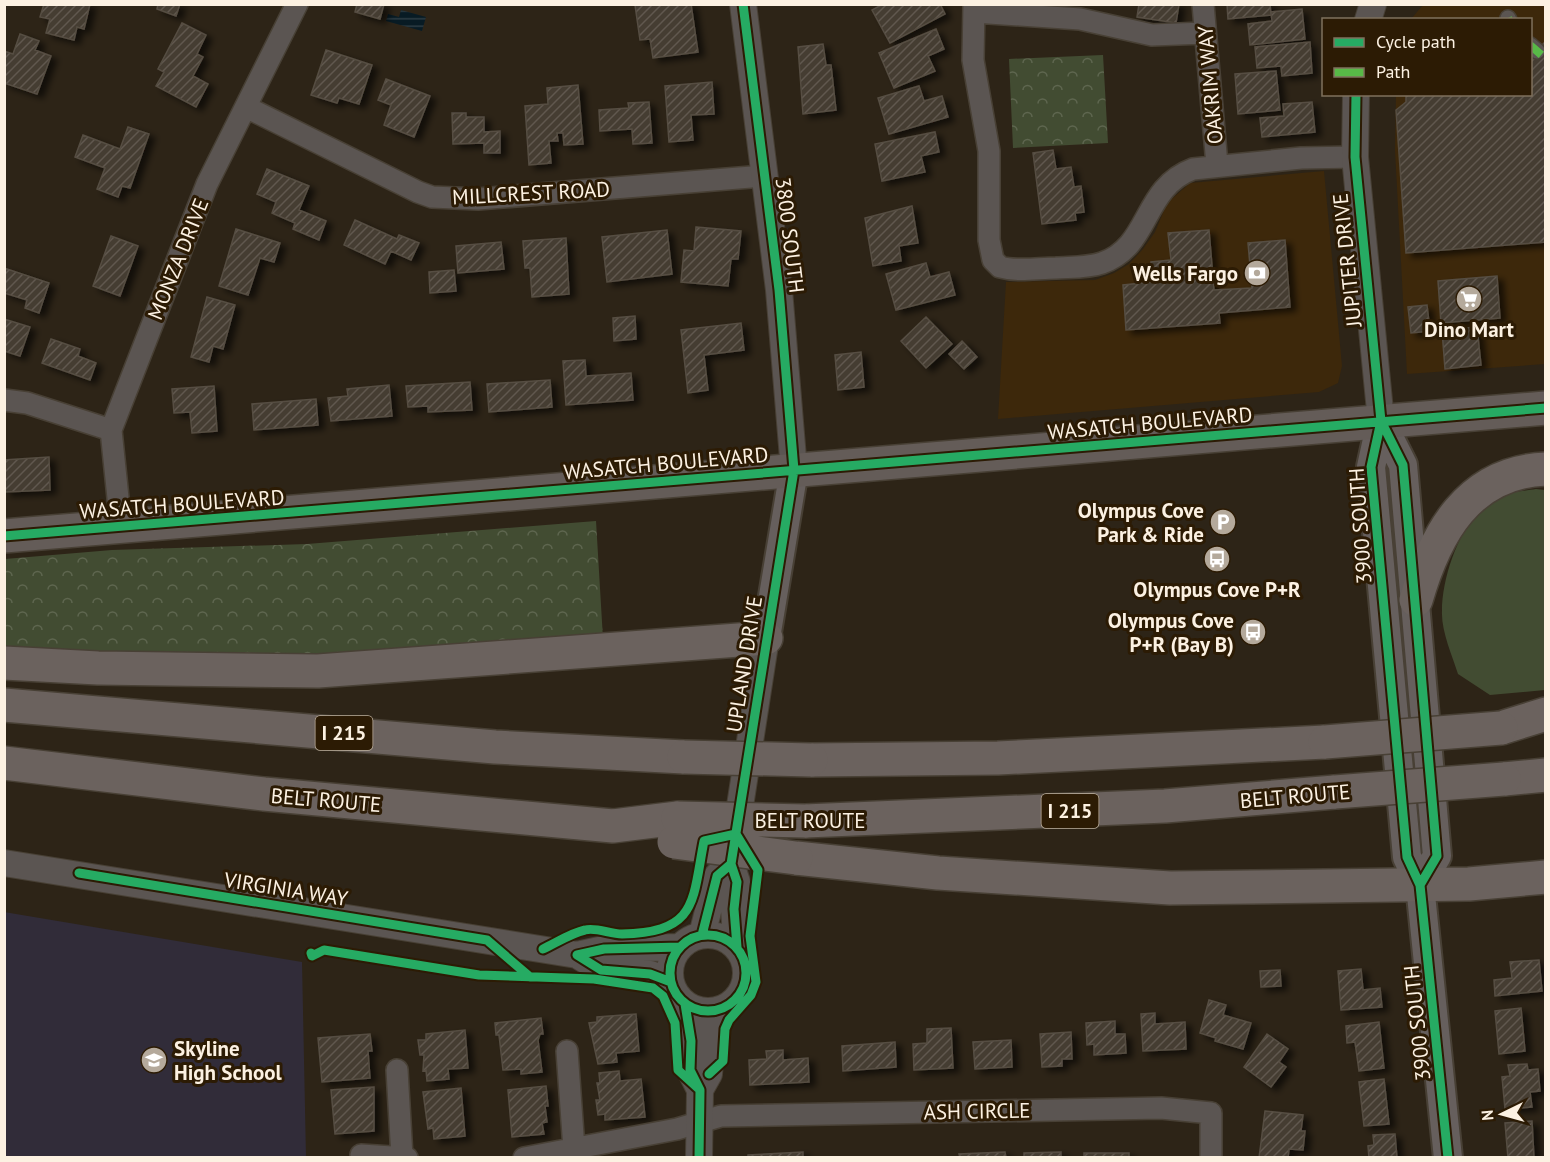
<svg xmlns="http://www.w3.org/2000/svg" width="1550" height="1162" font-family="'PT Sans',sans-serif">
<defs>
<pattern id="park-crowns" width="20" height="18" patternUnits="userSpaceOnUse" patternTransform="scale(1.5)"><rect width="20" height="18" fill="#424c32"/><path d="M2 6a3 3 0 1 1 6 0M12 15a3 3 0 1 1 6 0" fill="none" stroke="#5e664f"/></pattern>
<pattern id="water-rules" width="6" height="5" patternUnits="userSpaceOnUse" patternTransform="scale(1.5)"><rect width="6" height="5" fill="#081b24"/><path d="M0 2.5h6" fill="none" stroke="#2d3d44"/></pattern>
<pattern id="building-hatch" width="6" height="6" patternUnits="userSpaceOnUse" patternTransform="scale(1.5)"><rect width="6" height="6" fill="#443c31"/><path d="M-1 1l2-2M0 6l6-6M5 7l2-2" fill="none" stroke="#60594f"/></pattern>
<filter id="shadow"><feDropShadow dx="6" dy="4" stdDeviation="3" flood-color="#0009"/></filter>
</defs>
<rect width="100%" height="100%" fill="#2d2417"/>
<path fill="#3d280b" d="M1423 5H1545V364L1407 374 1395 150 1396 95 1530 94V20L1411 19Z
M1324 171 1342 366 1338 383 1319 392 998 419 1006 282 1095 280 1114 273 1129 264 1143 249 1155 232 1167 203 1190 183Z"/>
<path fill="#312c39" d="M4 912 302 962 306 1157H5Z"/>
<path fill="#424c32" d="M1536 489 1545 490V690L1490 695 1458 674C1452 655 1441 631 1442 611 1442 575 1462 517 1495 497 1505 492 1524 491 1536 489Z"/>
<path fill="url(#park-crowns)" d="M1103 55 1108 143 1013 148 1009 59Z
M596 521 603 639 319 660 5 647V559L112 550 307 544Z"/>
<path fill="url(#water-rules)" d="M401 10 426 17 422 31 386 21 388 14 399 17Z"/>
<path fill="url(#building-hatch)" stroke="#564e43" stroke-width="1.5" filter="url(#shadow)" d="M44 4H90L84 29 77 27 74 40 46 33 50 19 40 17Z
M158 4H180L176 16 157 9Z
M357 4H384L380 19 355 12Z
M691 4 698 52 653 58 650 39 640 40 635 5Z
M883 4H940L945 14 890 43 872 10Z
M1139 4H1179L1176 23 1137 17Z
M1227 4H1270L1271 15 1228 19Z
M1302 9 1305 39 1250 45 1248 24 1272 21 1271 12Z
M182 23 206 35 197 54 203 57 193 76 208 84 196 107 156 86 164 72 158 69Z
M936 29 944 49 928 56 935 71 894 88 879 53Z
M20 34 39 41 35 50 51 56 37 94 4 83V51L13 54Z
M1546 41V242L1406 253 1396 110 1406 102V94H1530V45L1536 51Z
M1310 42 1312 73 1282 76 1281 66 1257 68 1255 47Z
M823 44 826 65H831L836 110 803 114 798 47Z
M326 50 372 65 359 104 339 98 337 103 311 95Z
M1276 71 1280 110 1238 114 1235 74Z
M386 79 430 96 414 137 384 125 391 105 378 100Z
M712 82 714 114 691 115 693 140 669 142 665 86Z
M578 85 583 144 564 145 563 133H557L558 141H549L551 163 529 165 525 106 548 104 547 88Z
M919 86 924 101 942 96 948 117 889 134 878 98Z
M649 102 652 143 633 144 632 129 600 131 599 110 629 108 628 103Z
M1312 102 1315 132 1262 137 1260 118 1284 116 1283 104Z
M452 113H466V117H484V132L500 131V153H484V143L453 144Z
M128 127 149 134 130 188 122 186 118 197 97 189 105 168 75 157 83 135 120 149Z
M935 132 939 152 921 156 925 172 882 181 875 144Z
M1053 150 1056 169 1071 167 1074 187 1081 186 1084 212 1075 213 1076 220 1042 224 1033 153Z
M267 169 309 186 299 210 326 221 319 240 293 229 295 223 272 213 276 202 257 194Z
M912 206 918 243 899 246 901 261 873 266 865 218Z
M355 220 397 239 399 235 419 243 411 260 391 251 385 264 344 245Z
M696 227 741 231 738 259H731L728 286 681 282 684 250 694 251Z
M236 229 280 243 274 262 260 258 248 295 219 286Z
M667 230 672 274 607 282 602 237Z
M1209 230 1214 290 1252 288 1248 243 1285 240 1290 307 1219 313 1220 323 1126 330 1123 285 1152 282 1151 262 1171 260 1168 233Z
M111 236 138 246 120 296 93 286Z
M566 238 569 294 532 297 530 268H525L523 241Z
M501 242 504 269 458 273 456 246Z
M926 263 930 277 949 272 955 295 896 310 886 274Z
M4 268 49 283 39 313 25 308 27 300 4 293Z
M454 270 456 291 430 293 429 272Z
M1497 276 1500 318 1441 323 1438 281Z
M207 297 235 305 223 349 213 346 209 362 191 357Z
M1427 305 1430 331 1411 333 1408 307Z
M635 316 636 339 614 341 613 318Z
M926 317 952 344 926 368 901 341Z
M4 319 30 327 20 356 4 351Z
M741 323 744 350 704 355 708 390 688 393 681 330Z
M1477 327 1481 365 1445 369 1442 330Z
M51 339 80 349 78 356 96 363 90 380 42 363Z
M962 341 977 357 964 369 949 354Z
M861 352 864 387 838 390 835 355Z
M585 360 586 376 631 373 633 400 566 405 563 361Z
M550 380 552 407 489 412 487 384Z
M470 382 472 410 428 412V406L408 407 406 386Z
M389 385 392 416 331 421 328 398 348 396 347 389Z
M214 386 217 431 192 433 190 412 174 413 172 389Z
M316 399 318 425 254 430 252 404Z
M49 457 50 490 5 492 4 460Z
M1539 960 1542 991 1495 996 1494 980 1512 978 1510 962Z
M1361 969 1363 990 1380 988 1382 1007 1341 1010 1338 971Z
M1280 970 1281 986 1261 987 1260 971Z
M1209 1000 1226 1005 1223 1015 1251 1023 1243 1049 1215 1041 1216 1038 1200 1033Z
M1521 1008 1525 1051 1499 1054 1495 1011Z
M1155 1013V1024L1185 1022 1186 1049 1143 1051 1141 1014Z
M636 1014 639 1051 616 1053 617 1062 598 1064 589 1023 597 1022V1017Z
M541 1018 543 1034H540L538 1040 542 1072 521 1074V1069L503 1070 499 1035H496L495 1023Z
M1115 1021V1034H1125L1126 1053 1094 1055V1044L1087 1045 1086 1023Z
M1379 1022 1384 1068 1359 1071 1355 1042 1347 1043 1346 1026Z
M951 1028 953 1068 914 1070 913 1044 927 1043V1029Z
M465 1030 468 1068 448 1069 449 1079 427 1081 426 1070 423 1071 424 1055H420L418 1040H426V1034Z
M1071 1032 1072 1059H1062V1066L1042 1067 1040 1034Z
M370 1034 372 1051H368L370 1078 322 1082 318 1038Z
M1267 1034 1288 1049 1279 1062 1286 1067 1271 1087 1244 1067Z
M1011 1040 1012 1067 975 1069 973 1042Z
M895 1042 896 1067 843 1071 842 1046Z
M783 1050V1060L808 1058 809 1082 750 1085 749 1060 767 1059 766 1051Z
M1527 1064 1528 1070 1538 1069 1540 1091 1530 1092 1532 1107 1505 1109 1502 1077 1510 1076 1508 1065Z
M619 1071 620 1081 641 1079 645 1117 605 1120V1114L598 1115 596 1100H600L597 1083H600L599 1073Z
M1384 1079 1389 1124 1364 1126 1359 1082Z
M546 1086 548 1106H545L547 1122 542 1123 544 1134 512 1137 508 1090Z
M374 1087V1131L335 1134 331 1090Z
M461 1088 465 1136 434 1139 433 1128 428 1129 423 1092Z
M1265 1111 1303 1115 1301 1131H1305L1303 1150 1289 1149 1288 1158H1259Z
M1532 1121 1534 1158H1508L1505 1123Z
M1395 1134 1397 1158H1369L1368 1146 1374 1145 1373 1135Z
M803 1152V1158H748V1155Z
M1005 1152 1006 1158H960L959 1154Z
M1061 1152V1157L1071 1158H1024V1153Z
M1084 1153H1129V1158H1084Z"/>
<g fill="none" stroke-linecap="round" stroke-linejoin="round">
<defs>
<path id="pedestrian" d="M1508 18 1509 20
M1530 45 1537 51"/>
<path id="minor" d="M974 4 973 60 989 151V240L993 260 1000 267C1018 272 1038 268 1056 268 1071 267 1087 268 1102 263 1151 246 1142 188 1193 169L1301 158 1355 157
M1203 4 1217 165
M974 12 1080 19 1152 35 1205 33
M246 107 418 192 432 197 478 199 764 176
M4 400 27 403 111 430
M121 527 111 430 207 184 297 4
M567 1051 574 1149
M397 1070 402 1157
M361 1155 407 1158
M524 1158 677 1129 721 1116 1161 1108 1211 1113V1158"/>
<path id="tertiary" d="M743 4 779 290 794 470
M1368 20 1373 4
M1356 94 1355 157 1381 421
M4 863 577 955 604 949 680 947
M670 973a38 38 0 1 1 76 0a38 38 0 1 1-76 0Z
M702 935 717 876 731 864
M737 947 734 909 737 882 731 864 766 638
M577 955 601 970 650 974 671 982
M685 1004 691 1041 690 1070 700 1090 699 1158
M700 1090 709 1074 713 1023 722 1010"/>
<path id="secondary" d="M1381 421 1371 467 1407 857 1420 885 1448 1158
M1381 421 1403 465 1437 856 1420 885
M766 638 794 470"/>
<path id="primary" d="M4 536 1546 408"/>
<path id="motorway" d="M1416 600C1435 534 1468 472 1546 469
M4 663 98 668 318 671 766 638
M4 705 495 747 684 757
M1501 728 1546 714
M811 760 998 758 1325 742
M4 763 264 794 613 826 678 818
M1504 779 1546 775
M805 821 1165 806 1335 792
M796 858 938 873 1170 888 1469 884 1546 877"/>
</defs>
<use href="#pedestrian" stroke="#484035" stroke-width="18"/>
<use href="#minor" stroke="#484035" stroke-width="24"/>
<use href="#tertiary" stroke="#484035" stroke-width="28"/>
<use href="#secondary" stroke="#484035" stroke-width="32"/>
<use href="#primary" stroke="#484035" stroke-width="36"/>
<use href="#motorway" stroke="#484035" stroke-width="36"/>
<use href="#pedestrian" stroke="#5b5552" stroke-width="15"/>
<use href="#minor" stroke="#5b5552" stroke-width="21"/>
<use href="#tertiary" stroke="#5b5552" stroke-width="26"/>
<use href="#secondary" stroke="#665f5d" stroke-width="28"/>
<use href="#primary" stroke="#645c58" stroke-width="33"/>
<use href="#motorway" stroke="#6b625e" stroke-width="33"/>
<defs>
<path id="motorway-bridge" d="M1325 742 1501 728
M684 757 811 760
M1335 792 1504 779
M678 818 805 821
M674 842 796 858"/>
</defs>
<use href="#motorway-bridge" stroke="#484035" stroke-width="36" stroke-linecap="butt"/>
<use href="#motorway-bridge" stroke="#6b625e" stroke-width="33"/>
<path stroke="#58b947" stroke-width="8" stroke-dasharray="15 8" stroke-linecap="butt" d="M1508 18 1509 20
M1530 45 1546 59"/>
<defs>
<path id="cycleway" d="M1356 94 1355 157 1381 421 1371 467 1407 857 1420 885 1448 1158
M1381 421 1403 465 1437 856 1420 885
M4 536 1546 408
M79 873 487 940 530 977
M670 973a38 38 0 1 1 76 0a38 38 0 1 1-76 0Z
M702 935 717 876 731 864
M737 947 734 909 737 882 731 864 794 470 779 290 743 4
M543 949C556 943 571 933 585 930 596 927 610 934 622 934 698 932 692 902 704 841L736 834
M311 953 312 956 324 950 479 975 594 979 653 988 663 996 675 1023 678 1070 700 1090
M577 955 604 949 680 947
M577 955 601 970 650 974 671 982
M685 1004 691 1041 690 1070 700 1090 699 1158
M709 1074 723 1061 725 1029 729 1020 751 995 756 982 750 936 758 870 736 834"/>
</defs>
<use href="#cycleway" stroke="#2c1b04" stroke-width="13"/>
<use href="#cycleway" stroke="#26ab63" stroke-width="9"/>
</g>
<defs>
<symbol id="bank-disc" viewBox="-11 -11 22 22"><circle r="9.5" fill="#b4a99b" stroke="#2c1b04"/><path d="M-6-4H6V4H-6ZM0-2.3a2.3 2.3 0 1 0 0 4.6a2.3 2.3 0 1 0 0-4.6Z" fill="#fff"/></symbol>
<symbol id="supermarket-disc" viewBox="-11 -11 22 22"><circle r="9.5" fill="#b4a99b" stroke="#2c1b04"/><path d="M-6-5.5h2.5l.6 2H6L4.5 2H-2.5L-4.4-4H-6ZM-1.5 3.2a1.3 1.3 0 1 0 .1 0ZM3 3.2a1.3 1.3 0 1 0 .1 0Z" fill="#fff"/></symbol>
<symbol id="parking-disc" viewBox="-11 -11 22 22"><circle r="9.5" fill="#b4a99b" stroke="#2c1b04"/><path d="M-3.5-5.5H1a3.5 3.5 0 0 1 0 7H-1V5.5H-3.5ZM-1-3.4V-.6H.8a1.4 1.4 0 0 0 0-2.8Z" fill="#fff"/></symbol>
<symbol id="bus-disc" viewBox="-11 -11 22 22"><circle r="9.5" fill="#b4a99b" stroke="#2c1b04"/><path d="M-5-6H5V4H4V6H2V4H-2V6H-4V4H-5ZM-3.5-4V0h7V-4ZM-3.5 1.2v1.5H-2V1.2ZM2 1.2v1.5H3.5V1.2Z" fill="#fff"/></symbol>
<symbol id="school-disc" viewBox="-11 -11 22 22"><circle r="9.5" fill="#b4a99b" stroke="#2c1b04"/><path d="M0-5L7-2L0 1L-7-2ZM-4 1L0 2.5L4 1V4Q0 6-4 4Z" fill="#fff"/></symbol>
</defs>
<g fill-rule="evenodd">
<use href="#bank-disc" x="1242" y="258" width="30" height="30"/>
<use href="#supermarket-disc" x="1454" y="284" width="30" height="30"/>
<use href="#parking-disc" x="1208" y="507" width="30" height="30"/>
<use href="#bus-disc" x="1202" y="544" width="30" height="30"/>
<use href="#bus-disc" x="1238" y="617" width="30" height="30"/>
<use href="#school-disc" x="139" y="1045" width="30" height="30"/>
</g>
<g text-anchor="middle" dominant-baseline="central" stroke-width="6" stroke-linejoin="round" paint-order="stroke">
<g fill="#2c1b04" stroke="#beb19f" stroke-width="1.5">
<rect x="315.5" y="716" width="57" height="34" rx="4.5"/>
<rect x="1041.5" y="794" width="57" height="34" rx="4.5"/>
</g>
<g font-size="20" font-weight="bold" fill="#fcf1e2">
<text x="344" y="733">I 215</text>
<text x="1070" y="811">I 215</text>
</g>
<g font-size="21" fill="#fcf1e2" stroke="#2c1b04">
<text transform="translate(1210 85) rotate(-95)">OAKRIM WAY</text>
<text transform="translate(531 193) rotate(-3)">MILLCREST ROAD</text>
<text transform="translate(790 235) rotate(83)">3800 SOUTH</text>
<text transform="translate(178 259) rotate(-68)">MONZA DRIVE</text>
<text transform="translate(1347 260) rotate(-96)">JUPITER DRIVE</text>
<text transform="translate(1150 423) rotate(-5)">WASATCH BOULEVARD</text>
<text transform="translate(666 463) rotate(-5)">WASATCH BOULEVARD</text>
<text transform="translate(182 504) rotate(-4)">WASATCH BOULEVARD</text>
<text transform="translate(1360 526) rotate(-94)">3900 SOUTH</text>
<text transform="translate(744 664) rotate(-81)">UPLAND DRIVE</text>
<text transform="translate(1295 796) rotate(-5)">BELT ROUTE</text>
<text transform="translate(326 800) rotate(5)">BELT ROUTE</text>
<text x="810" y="820">BELT ROUTE</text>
<text transform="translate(286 889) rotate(9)">VIRGINIA WAY</text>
<text transform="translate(1417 1023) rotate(-96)">3900 SOUTH</text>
<text transform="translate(977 1111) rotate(-1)">ASH CIRCLE</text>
</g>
<g font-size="21" font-weight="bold" fill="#fcf1e2" stroke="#2c1b04" text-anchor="end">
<text x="1238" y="273">Wells Fargo</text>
<text x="1469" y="329" text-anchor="middle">Dino Mart</text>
<text x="1204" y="510">Olympus Cove<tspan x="1204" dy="24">Park &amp; Ride</tspan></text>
<text x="1217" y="589" text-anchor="middle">Olympus Cove P+R</text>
<text x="1234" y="620">Olympus Cove<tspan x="1234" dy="24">P+R (Bay B)</tspan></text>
<text x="174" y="1048" text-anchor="start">Skyline<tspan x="174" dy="24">High School</tspan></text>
</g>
</g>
<rect width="1550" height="1162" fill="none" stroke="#fcf1e2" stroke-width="12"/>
<rect x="1322" y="18" width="210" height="78" fill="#2c1b04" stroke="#7f715d" stroke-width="1.5"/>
<rect x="1334" y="38" width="30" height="9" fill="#26ab63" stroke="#7f715d" stroke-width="1.5"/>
<text x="1376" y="48" font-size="18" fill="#fcf1e2">Cycle path</text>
<rect x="1334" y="68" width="30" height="9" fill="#58b947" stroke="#7f715d" stroke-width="1.5"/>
<text x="1376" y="78" font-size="18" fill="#fcf1e2">Path</text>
<g transform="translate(1502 1114) rotate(265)" stroke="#2c1b04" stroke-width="4.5" paint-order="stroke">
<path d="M0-4.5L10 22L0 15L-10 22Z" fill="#fcf1e2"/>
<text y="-9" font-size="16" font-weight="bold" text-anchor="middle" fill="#fcf1e2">N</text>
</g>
</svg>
